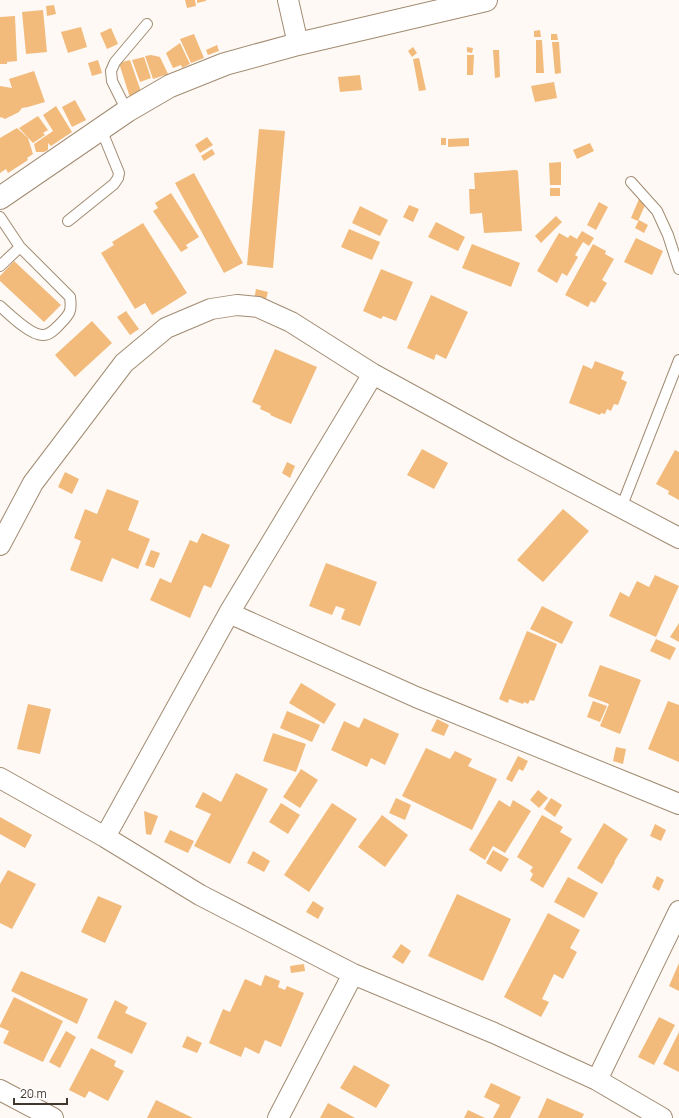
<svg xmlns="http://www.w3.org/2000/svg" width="679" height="1118" font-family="Manrope,sans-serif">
<rect width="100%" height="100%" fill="#fef9f4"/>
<path fill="#f2bb7c" d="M185 0H195L196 6 187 8Z
M197 0H206V1L197 3Z
M54 5 56 14 47 16 46 6Z
M43 10 47 52 26 54 22 12Z
M15 16 17 61 7 62V64H0V17Z
M81 27 87 47 68 53 61 32Z
M111 28 118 44 107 49 100 33Z
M540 30 541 37H534V31Z
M194 34 204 58 191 63 180 39Z
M551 34H557L558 40H551Z
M536 40H542L544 73H536Z
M552 42H559L561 73 555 74Z
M180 43 190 64 182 68 181 65 173 68 166 53Z
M217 45 219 51 208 55 206 50Z
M413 47 417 53 412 57 408 51Z
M467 47 473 48 472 53 467 52Z
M493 50H499L500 77 495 78Z
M151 55 160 57 168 74 153 79 145 56Z
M467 55H474L473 75H467Z
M144 57 151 78 140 82 132 60Z
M419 58 426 90 419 91 413 59Z
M98 60 102 73 92 76 88 63Z
M130 60 144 100 132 104 119 63Z
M34 71 45 102 28 107 22 108 19 112 5 119 1 117 0 118V86L12 88 9 79Z
M360 75 362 90 340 92 338 77Z
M554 82 557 98 535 102 531 86Z
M75 100 86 120 72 127 62 107Z
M56 106 72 132 51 146 48 143V150L44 152H36L34 144 53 131 43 115Z
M38 116 48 130 43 133 45 135 33 143 19 128Z
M17 128 28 138 33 154 27 158 28 160 8 173 6 169 0 173V138Z
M259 129 285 131 273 268 247 265Z
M207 137 213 145 200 153 195 145Z
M441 138H446V145H441Z
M469 138V146L448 147V139Z
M590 143 594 151 577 159 573 150Z
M212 149 215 154 204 161 201 156Z
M561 162V185H550L549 163Z
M516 170 518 171 522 231 484 233 482 213 470 214 469 189H475L474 173Z
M194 173 243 263 224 273 175 183Z
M550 188H560V196H550Z
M171 193 199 237 186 245 188 248 181 252 153 211 158 208 155 203Z
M639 199 646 203 638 221 631 218Z
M599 202 608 207 596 230 587 225Z
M409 205 419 209 413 222 403 217Z
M360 206 388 220 380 236 352 223Z
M556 216 562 222 541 243 535 236Z
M639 220 648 225 644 233 635 228Z
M436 222 465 237 458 251 428 237Z
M143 223 187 293 152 315 145 303 135 309 101 253 114 245 112 242Z
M349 229 380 242 372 260 341 247Z
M582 231 594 238 589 246 583 242 575 255 578 257 567 276 562 273 557 283 537 271 559 233 568 238 570 235 577 239Z
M636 238 663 251 652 275 624 262Z
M472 244 520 263 511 287 462 268Z
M593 244 606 251 605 254 614 259 602 280 607 283 595 303 591 301 588 307 565 295Z
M14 261 61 305 44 322 0 281V276Z
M381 269 413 282 396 321 383 316 381 319 363 311Z
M256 289 268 292 265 303 254 300Z
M431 295 468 312 446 359 436 354 434 360 407 348Z
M126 311 139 329 130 335 117 317Z
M92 321 112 343 75 377 55 355Z
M275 349 317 367 291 424 270 415 271 414 260 409 261 406 252 402Z
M595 361 624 372 621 379 627 382 618 405 614 404 611 411 607 409 605 414 601 413 600 415 569 403 583 365 592 369Z
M422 449 448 463 434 489 407 475Z
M675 450 679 452V500L668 494 669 491 656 484Z
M287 462 295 466 290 478 282 473Z
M65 472 79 479 72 494 58 487Z
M107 489 139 501 128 530 150 539 138 569 112 558 102 582 70 570 81 541 74 538 85 509 97 514Z
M563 509 589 531 543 582 517 560Z
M202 533 230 545 211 588 204 585 190 618 150 600 160 578 171 583 190 540 197 543Z
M151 550 160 553 154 568 145 565Z
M326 563 377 582 360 626 341 619 345 609 336 606 332 615 309 606Z
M655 575 679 586 656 637 609 616 620 592 629 597 637 581 649 587Z
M542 606 573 622 562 644 530 629Z
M679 623V642L670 637Z
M527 631 557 644 534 701 530 700 528 704 524 702 523 704 509 699 508 703 499 699Z
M656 639 676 648 670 660 650 651Z
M600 665 641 680 620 734 600 726 609 704 588 696Z
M301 683 336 704 324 724 289 703Z
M593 701 607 706 600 722 587 717Z
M668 701 679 705V762L648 749Z
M28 704 51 709 40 754 17 749Z
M287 711 320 725 312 742 280 728Z
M364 718 399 734 385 765 371 758 367 767 331 750 344 721 359 728Z
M437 719 449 725 444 736 431 731Z
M273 733 306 744 296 772 263 761Z
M616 747 626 749 623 764 613 761Z
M426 748 450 759 455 751 472 759 468 766 497 779 472 830 402 796Z
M518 756 528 761 523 771 519 769 512 782 506 779Z
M301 769 318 780 300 808 283 797Z
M236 773 268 789 230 864 194 846 211 814 195 807 203 792 221 802Z
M538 790 548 798 539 808 530 800Z
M396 798 411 805 405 820 389 813Z
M551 798 562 805 555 817 544 809Z
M499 800 510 807 513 800 531 811 505 853 493 846 485 860 469 850Z
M281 803 300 815 288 834 269 822Z
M332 803 357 819 309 892 284 875Z
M144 811 158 816 151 835 146 834Z
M382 815 408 835 385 867 358 847Z
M542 815 563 827 560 832 572 839 543 888 530 880 533 874 530 871 533 867 517 857Z
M0 817 32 835 25 848 0 834Z
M604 823 628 839 614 862H615L602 884 577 868Z
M655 824 666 830 661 841 650 836Z
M170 830 194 841 188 853 164 842Z
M493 850 509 859 501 872 486 863Z
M253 851 270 861 264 872 247 863Z
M8 870 36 884 12 929 0 923V884Z
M657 876 664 880 659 891 652 887Z
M568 877 598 893 584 918 554 902Z
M457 894 511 919 483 981 428 956Z
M98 896 122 906 105 943 81 932Z
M313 901 324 908 318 919 306 912Z
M548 913 580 930 570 948 577 952 563 979 554 974 542 999 549 1002 541 1017 504 997Z
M401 944 411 951 403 964 392 957Z
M679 963V991L669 986Z
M304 964 305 971 291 973 290 966Z
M21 971 88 999 77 1024 11 991Z
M265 975 280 981 278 987 285 990 287 986 304 993 281 1047 265 1040 259 1054 245 1047 241 1057 209 1043 223 1009 230 1012 245 979 261 986Z
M14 997 63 1021 43 1062 3 1043 9 1031 0 1027V1025Z
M115 1000 128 1007 125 1013 147 1023 132 1054 97 1038Z
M659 1017 675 1025 654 1065 638 1057Z
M66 1031 76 1037 60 1068 49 1062Z
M679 1032V1072L663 1064Z
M187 1036 202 1043 197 1053 182 1047Z
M91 1048 116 1061 114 1066 124 1071 108 1101 89 1091 85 1098 69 1090Z
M354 1065 390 1085 376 1108 340 1088Z
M491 1083 521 1097 510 1118H493L500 1105 484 1097Z
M547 1098 584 1114 582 1118H538Z
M156 1100 193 1118H147Z
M328 1103 355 1118H320Z
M468 1110 485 1118H464Z"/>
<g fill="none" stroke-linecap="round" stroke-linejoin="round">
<defs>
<path id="service" d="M127 111 112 81 111 71 115 62 147 24
M631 182 657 211 668 235 679 269
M0 217 20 247 70 297C72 311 70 314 60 324 55 329 50 335 43 335 31 336 9 314 0 306
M68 221 114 184 118 178 119 173 101 129
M0 266 20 247
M621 508 679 360"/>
<path id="minor" d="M288 0 298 44
M0 545 33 483 124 363 166 328 211 309 237 305 258 307 291 322 373 374 512 450 679 538
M229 613 416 697 679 804
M0 778 105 837 200 895 353 974 494 1033 597 1080 662 1118
M105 837 229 613 373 374
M597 1080 679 911
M0 1090 53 1118
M278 1118 353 974"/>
<path id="tertiary" d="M0 198 127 111 170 86 225 64 298 44 486 0"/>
</defs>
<use href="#service" stroke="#a18b72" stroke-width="12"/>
<use href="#minor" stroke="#a18b72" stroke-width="22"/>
<use href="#tertiary" stroke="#a18b72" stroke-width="24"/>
<use href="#service" stroke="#fff" stroke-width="10"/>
<use href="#minor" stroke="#fff" stroke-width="20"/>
<use href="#tertiary" stroke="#fff" stroke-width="22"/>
</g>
<path d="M14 1098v6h53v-6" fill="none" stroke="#41372d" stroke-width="2"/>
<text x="20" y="1098" font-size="12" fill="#41372d" stroke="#ffffff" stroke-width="3" paint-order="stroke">20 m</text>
</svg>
